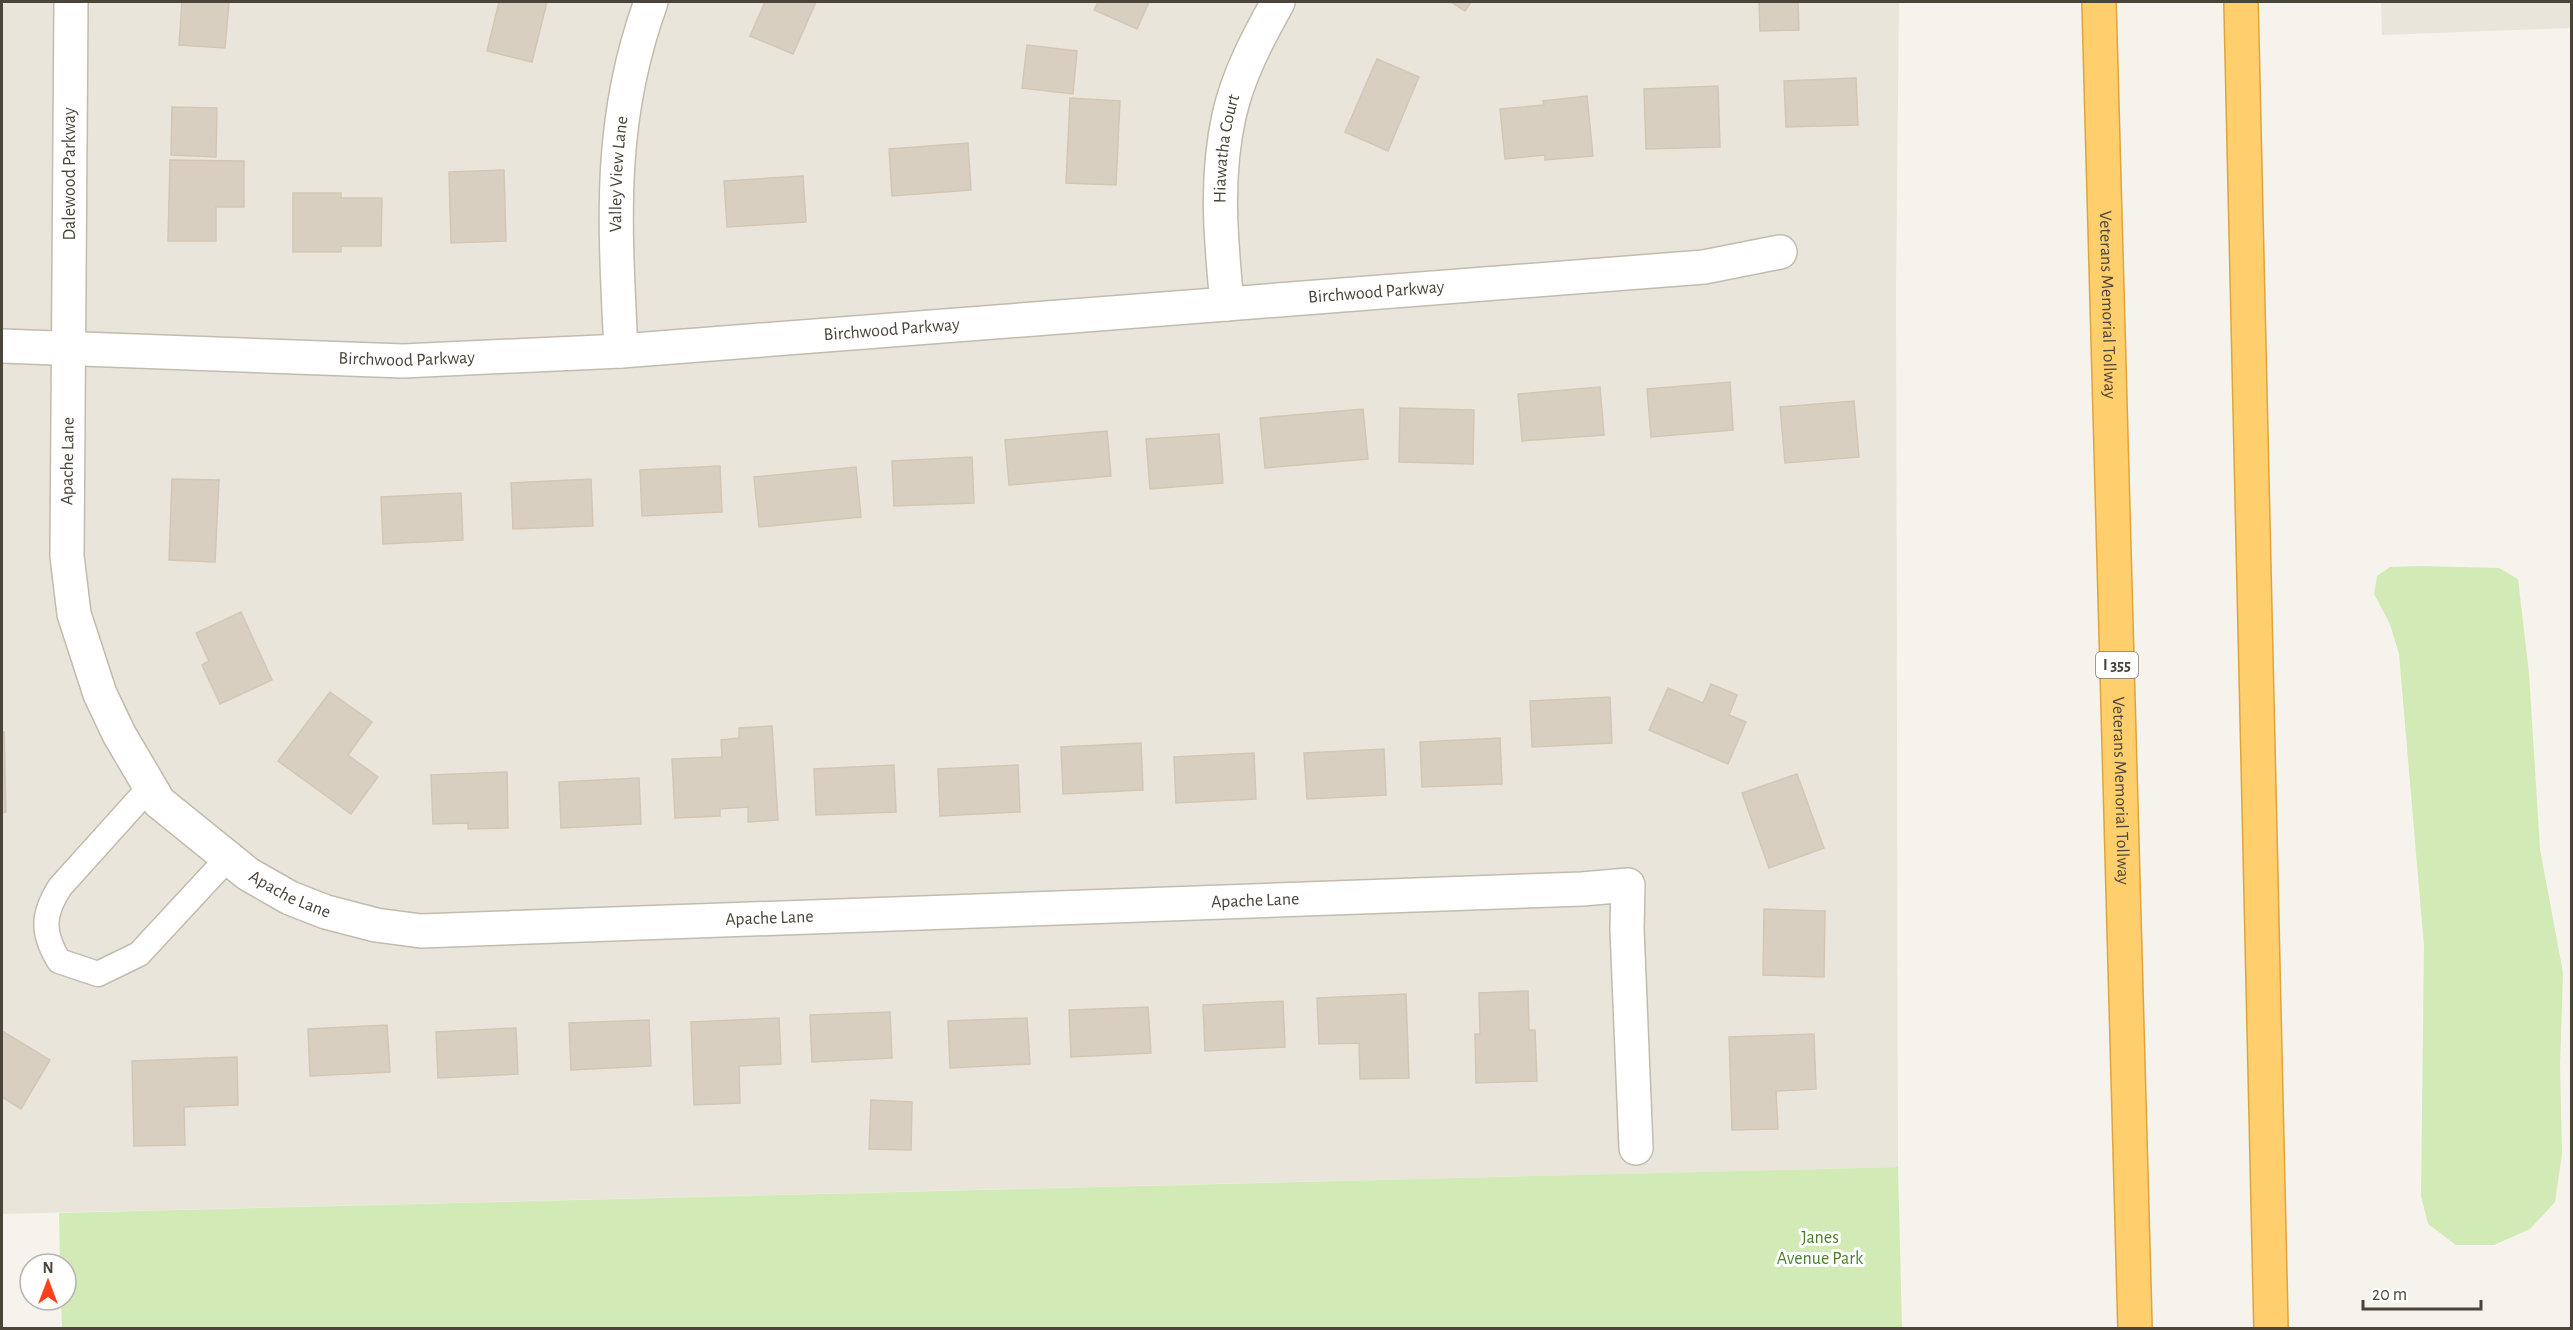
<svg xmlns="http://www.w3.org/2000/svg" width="2573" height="1330" font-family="'Alegreya Sans',sans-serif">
<rect width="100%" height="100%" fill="#f6f3ec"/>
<path fill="#eae5da" d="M2 2H1899L1896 290 1898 1167 2 1214Z
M2381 2H2571V28L2382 35Z"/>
<path fill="#d2eab5" d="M2421 566 2499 568 2518 579 2529 673 2540 849 2563 973 2560 1065 2562 1154 2555 1202 2530 1229 2494 1245H2456L2428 1224 2421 1196 2424 946 2399 654 2390 624 2374 594 2377 576 2390 567Z
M1898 1167 1902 1328H62L61 1300H66V1264H60L59 1213Z"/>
<path fill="#d8cfc1" stroke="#d3c7b4" stroke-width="1.5" d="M182 2H229L225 48 179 45Z
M499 2H547L532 62 487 51Z
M765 2H816L793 54 750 36Z
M1098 2H1149L1137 29 1094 10Z
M1451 2H1471L1465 11Z
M1759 2H1798L1799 30 1760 31Z
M1027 45 1077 51 1073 94 1022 88Z
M1377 59 1419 77 1388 151 1345 132Z
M1856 78 1858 125 1786 127 1784 81Z
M1718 86 1720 147 1646 149 1644 89Z
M1587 96 1593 156 1545 160V155L1505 159 1500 109 1544 105 1543 101Z
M1070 98 1120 101 1116 185 1066 183Z
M172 107 217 108 216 157 171 155Z
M968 143 971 190 892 196 889 149Z
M170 160 244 161V207H216V241H168Z
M504 170 506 241 451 243 449 172Z
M803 176 806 222 727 227 724 181Z
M293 193H341V198H382L381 246H341V252H293Z
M1730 382 1733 430 1651 437 1647 389Z
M1600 387 1604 435 1522 441 1518 394Z
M1854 401 1859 457 1785 463 1780 407Z
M1400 408 1474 410 1473 464 1399 462Z
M1363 409 1368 459 1265 468 1260 418Z
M1107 431 1111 476 1009 485 1005 440Z
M1219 434 1223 483 1150 489 1146 439Z
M972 457 974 503 894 506 892 461Z
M720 466 722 512 642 516 640 470Z
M856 467 861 517 759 527 754 477Z
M172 479 219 480 215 562 169 560Z
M591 479 593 526 513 529 511 483Z
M461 493 463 540 383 544 381 497Z
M241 612 272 680 220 704 202 665 209 661 196 633Z
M1711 684 1737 695 1729 715 1746 722 1728 764 1649 730 1668 688 1703 703Z
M330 692 372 722 348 755 378 777 351 814 278 761Z
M1610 697 1612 743 1532 747 1530 701Z
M772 726 778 820 748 822V807L720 809V816L675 818 672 759 722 757 721 740 739 738V728Z
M2 732H4L6 812 2 813Z
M1500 738 1502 784 1422 787 1420 742Z
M1141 743 1143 790 1063 794 1061 747Z
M1384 749 1386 795 1307 799 1304 753Z
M1254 753 1256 799 1176 803 1174 757Z
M894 765 896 812 816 815 814 769Z
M1018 765 1020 812 940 816 938 769Z
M507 772 508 828 468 829V823L433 824 431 775Z
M1797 774 1824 848 1769 868 1742 793Z
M639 778 641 824 561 828 559 782Z
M1764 909 1825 911 1824 977 1763 975Z
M1528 991 1529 1030H1535L1537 1081 1476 1083 1475 1034H1480L1479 993Z
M1406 994 1409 1078 1360 1079 1359 1043 1319 1044 1317 998Z
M1283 1001 1285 1047 1205 1051 1203 1005Z
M1148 1007 1151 1053 1071 1057 1069 1010Z
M890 1012 892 1058 812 1062 810 1015Z
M779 1018 781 1064 739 1066 740 1103 694 1105 691 1022Z
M1027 1018 1030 1064 950 1068 948 1021Z
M649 1020 651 1066 571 1070 569 1023Z
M387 1025 390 1072 310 1076 308 1029Z
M516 1028 518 1074 438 1078 436 1032Z
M2 1031 50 1060 21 1109 2 1097Z
M1814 1034 1816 1089 1776 1091 1778 1129 1732 1130 1729 1037Z
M237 1057 238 1105 184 1107 185 1145 134 1146 132 1061Z
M871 1100 912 1102 911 1150 869 1149Z"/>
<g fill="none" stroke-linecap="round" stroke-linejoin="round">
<defs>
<path id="lane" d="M150 787 60 887C42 915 42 933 59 961L98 974 139 954 228 858"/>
<g id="street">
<path id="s1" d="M71 2 67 556 74 614 100 694 119 734 159 802 248 874 290 898 326 912 376 925 421 931 1582 889 1628 885 1627 929 1636 1148"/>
<path id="s2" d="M1227 304C1221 241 1215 179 1229 116 1238 75 1258 38 1278 2"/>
<path id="s3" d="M2 346 403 361 621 351 1704 267 1780 252"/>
<path id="s4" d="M621 351C615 225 607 123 651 2"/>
</g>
<g id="highway">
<path id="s5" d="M2099 2 2135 1328"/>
<path d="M2241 2 2271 1328"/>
</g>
</defs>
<use href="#lane" stroke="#c2bbae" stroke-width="27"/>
<use href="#street" stroke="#c2bbae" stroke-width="36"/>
<use href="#highway" stroke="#e0a43c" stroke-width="36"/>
<use href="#lane" stroke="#fff" stroke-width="24"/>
<use href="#street" stroke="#fff" stroke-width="33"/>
<use href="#highway" stroke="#ffcf6e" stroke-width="33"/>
</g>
<g text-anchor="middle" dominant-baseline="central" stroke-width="6" stroke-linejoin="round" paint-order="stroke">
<rect fill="#fff" stroke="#817c74" stroke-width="1.5" x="2096" y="652" width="42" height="26" rx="4.5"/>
<g font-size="16" font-weight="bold" fill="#4b4439">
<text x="2117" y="665">I 355</text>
</g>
<g font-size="18" fill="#4b4439" stroke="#fff">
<text stroke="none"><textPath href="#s2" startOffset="156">Hiawatha Court</textPath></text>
<text transform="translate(70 174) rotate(-90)">Dalewood Parkway</text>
<text stroke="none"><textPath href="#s4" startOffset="177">Valley View Lane</textPath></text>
<text stroke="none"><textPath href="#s3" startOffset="1377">Birchwood Parkway</textPath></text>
<text stroke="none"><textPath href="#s5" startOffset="303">Veterans Memorial Tollway</textPath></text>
<text stroke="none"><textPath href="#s3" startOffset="891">Birchwood Parkway</textPath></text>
<text stroke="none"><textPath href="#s3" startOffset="405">Birchwood Parkway</textPath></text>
<text transform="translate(68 461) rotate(-89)">Apache Lane</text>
<text stroke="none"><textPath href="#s5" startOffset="789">Veterans Memorial Tollway</textPath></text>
<text stroke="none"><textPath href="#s1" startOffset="981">Apache Lane</textPath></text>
<text stroke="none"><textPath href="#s1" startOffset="1953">Apache Lane</textPath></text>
<text stroke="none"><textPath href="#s1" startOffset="1467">Apache Lane</textPath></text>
</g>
<g font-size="18" fill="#4a7f2a" stroke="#fff">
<text x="1820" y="1238">Janes<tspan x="1820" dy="21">Avenue Park</tspan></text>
</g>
</g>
<rect width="2573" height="1330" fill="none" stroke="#4b4439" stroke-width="6"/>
<g transform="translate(48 1282)"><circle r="28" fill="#ffffff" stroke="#b7b4b0" stroke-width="1.5"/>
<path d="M0-4.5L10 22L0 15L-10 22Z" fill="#fc3f1d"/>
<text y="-9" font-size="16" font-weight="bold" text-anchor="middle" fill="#4b4439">N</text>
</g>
<path d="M2363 1300v9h118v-9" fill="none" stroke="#4b4439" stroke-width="3"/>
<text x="2372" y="1300" font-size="18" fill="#4b4439" stroke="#ffffff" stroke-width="4.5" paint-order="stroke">20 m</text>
</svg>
